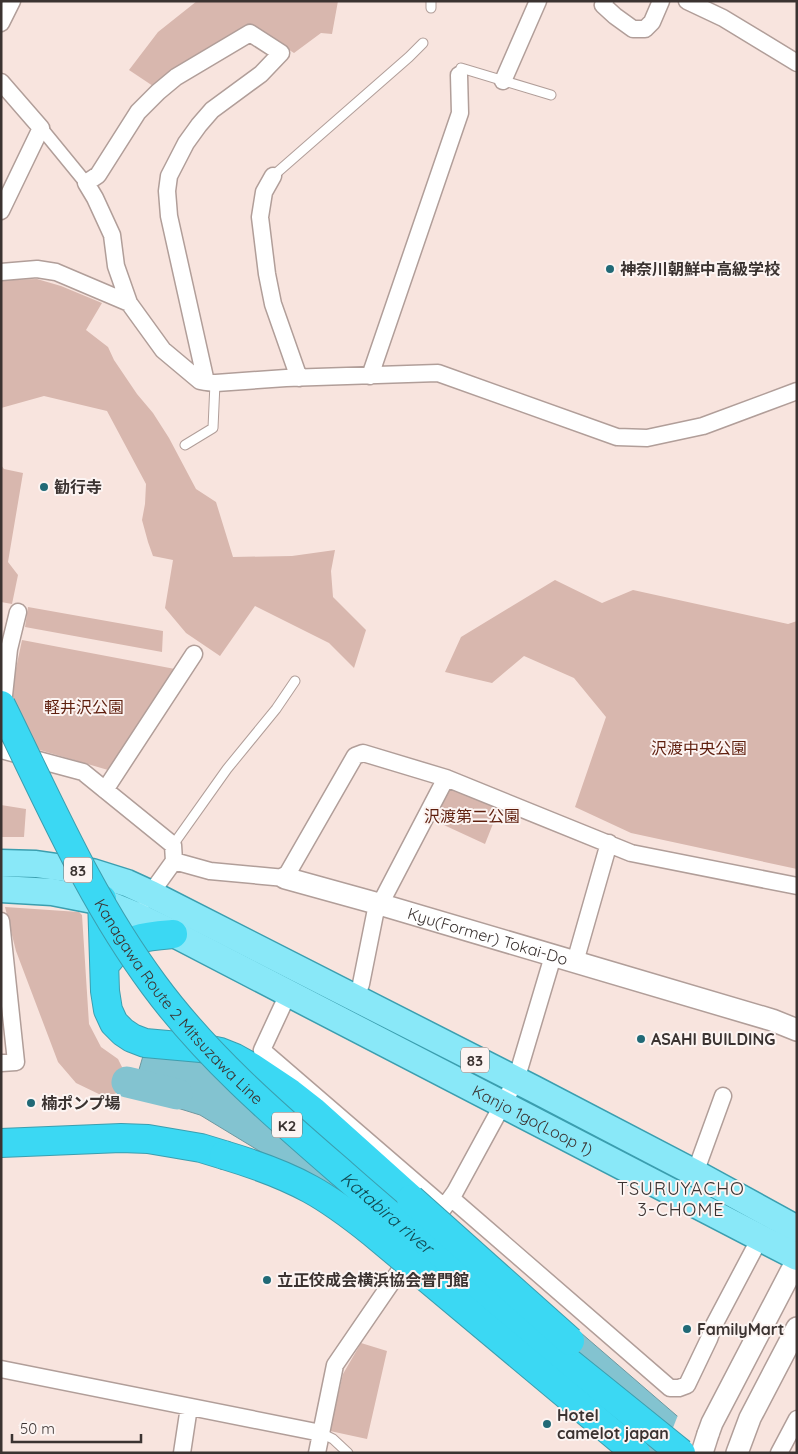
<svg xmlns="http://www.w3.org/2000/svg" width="798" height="1454" font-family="Quicksand,'Noto Sans JP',sans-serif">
<rect width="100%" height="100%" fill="#f8e4de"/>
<path fill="#d8b7ae" d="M197 1H338L332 34 321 33 294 53 248 24 170 72 153 86 129 70 158 32Z
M37 279 61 286 102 303 86 330 108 347 114 360 137 394 153 413 169 438 196 489 216 502 233 557 292 556 335 550 331 571 333 597 366 630 354 668 329 643 255 606 220 656 186 633 165 608 173 560 153 556 148 542 142 520 145 504 146 484 107 411 44 396 1 408V280Z
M1 465 4 469 23 473 8 562 18 575 12 604 1 602Z
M555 580 602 603 633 590 788 624 797 621V869L631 833 575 807 606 717 574 678 524 656 492 683 445 672 461 637Z
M28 607 163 631 162 652 25 627Z
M22 640 175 669 108 770 33 748 10 697Z
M451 786 500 806 485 844 433 820Z
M1 805 26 809 24 837H1Z
M5 907 79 912 82 915 89 1024 101 1047 118 1059 125 1073 120 1092 105 1097 76 1083 58 1062 16 951Z
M361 1343 387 1351 367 1439 330 1431 343 1374Z"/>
<path fill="#83c3d0" stroke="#6d98a0" d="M149 1035 273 1067 720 1453H626L350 1206 200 1115 132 1094Z"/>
<path fill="#f8e4de" d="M678 1415 697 1430 723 1453H663Z"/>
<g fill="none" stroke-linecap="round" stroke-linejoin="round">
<path stroke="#83c3d0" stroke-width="31" d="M127 1082 177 1094"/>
<defs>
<path id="service" d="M431 8V1
M459 74 461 68 551 95
M273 176 409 57 423 43
M185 445 213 428 215 383
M173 845 227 769 276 709 295 681
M321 1433 333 1439 348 1453"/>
<path id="pedestrian" d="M41 128 86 183"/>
<path id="minor" d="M605 1 603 5 615 16 633 29H645L652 22 661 1
M687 1 723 18 797 63
M1 23 12 1
M503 81 538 1
M1 82 41 128 1 211
M273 176 264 192 260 217 267 274 273 304 299 378
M1 272 37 269 56 272 129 303
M370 376 460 113 459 75
M206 382 169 216 167 191 169 176 186 143 199 125 212 110 261 74 281 53 250 33 176 77 158 92 138 112 98 175 86 183 95 198 112 235 116 266 129 303 163 350 200 381C205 382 211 383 216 383L286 378 438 373 617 437 647 438 703 426 797 391
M2 714 9 649 18 612
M1 750 83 772 173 845 174 861
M105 790 194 654
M174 861 210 871 285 878 355 756 363 753 446 778 631 853 797 886
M146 900 174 861
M1 921 16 1062 1 1063
M575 962 609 843
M288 994 262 1050 444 1207
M355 999 361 984 375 914 446 778
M695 1173 723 1096
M451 1198 670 1388H679L687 1385 709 1339 714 1325 760 1238
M430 1227 455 1192 516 1080 553 956
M1 1369 321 1433
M182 1453 189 1407
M317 1453 335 1365 411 1254
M779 1453 797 1419"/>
<g id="tertiary">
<path id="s1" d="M285 878 379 904 772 1020 797 1030"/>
<path d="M708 1434 712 1423 797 1260"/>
<path d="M737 1453 750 1418 797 1328"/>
</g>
<g id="primary">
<path d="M1 863 36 864 92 872 127 883 151 894 534 1089 695 1173 797 1229"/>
<path id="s2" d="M1 889 52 892 103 902 135 915 176 935 797 1257"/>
</g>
<path id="motorway" d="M102 899 105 991 108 1010 114 1023 123 1032 132 1038 145 1043 201 1048 220 1052 235 1058 251 1067 290 1093 313 1111 411 1199
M109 960C125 937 147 936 173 934
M1 1143 121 1138 148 1139 201 1148 224 1155"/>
</defs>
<use href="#service" stroke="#b19e99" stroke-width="11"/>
<use href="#pedestrian" stroke="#b19e99" stroke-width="15"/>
<use href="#minor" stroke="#b19e99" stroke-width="19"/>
<use href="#tertiary" stroke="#b19e99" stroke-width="24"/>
<use href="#primary" stroke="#3b9eaf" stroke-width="29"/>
<use href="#motorway" stroke="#3b9eaf" stroke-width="30"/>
<use href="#service" stroke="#fff" stroke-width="9"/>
<use href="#pedestrian" stroke="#fff" stroke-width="12"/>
<use href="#minor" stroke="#fff" stroke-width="16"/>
<use href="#tertiary" stroke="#fff" stroke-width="21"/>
<use href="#primary" stroke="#89e8f8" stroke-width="26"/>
<use href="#motorway" stroke="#3bd8f3" stroke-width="28"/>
<defs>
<path id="tertiary-bridge" d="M702 1453 708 1434"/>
<g id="motorway-bridge">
<path id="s3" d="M1 705C48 800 90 899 154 985 207 1057 276 1116 343 1174 453 1271 568 1361 681 1453"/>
<path d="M224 1155C254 1164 283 1174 310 1189 332 1201 353 1217 373 1233L636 1453"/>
<path d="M411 1199 570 1341"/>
</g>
</defs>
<use href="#tertiary-bridge" stroke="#b19e99" stroke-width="24" stroke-linecap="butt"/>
<use href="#motorway-bridge" stroke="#3b9eaf" stroke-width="30" stroke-linecap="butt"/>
<use href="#tertiary-bridge" stroke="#fff" stroke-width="21"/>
<use href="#motorway-bridge" stroke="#3bd8f3" stroke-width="28"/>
</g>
<g fill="#216976" stroke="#fcf4f2" stroke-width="2">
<circle cx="610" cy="269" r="5"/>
<circle cx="44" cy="487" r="5"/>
<circle cx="641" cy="1039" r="5"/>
<circle cx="31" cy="1103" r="5"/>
<circle cx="267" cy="1280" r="5"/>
<circle cx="687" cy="1329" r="5"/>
<circle cx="547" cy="1424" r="5"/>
</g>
<g text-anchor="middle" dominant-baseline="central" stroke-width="4" stroke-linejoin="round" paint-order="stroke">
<g fill="#fcf4f2" stroke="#756d6b" stroke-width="1">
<rect x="64" y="857.5" width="28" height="25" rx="4"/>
<rect x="461" y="1047.5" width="28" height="25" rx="4"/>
<rect x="272" y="1112.5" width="30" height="25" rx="4"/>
</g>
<g font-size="15" font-weight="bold" fill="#3b3331">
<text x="78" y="870">83</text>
<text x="475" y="1060">83</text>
<text x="287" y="1125">K2</text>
</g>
<g font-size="16" font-weight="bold" fill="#3b3331" stroke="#fcf4f2" text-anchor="start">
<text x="620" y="269">神奈川朝鮮中高級学校</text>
<text x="54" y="487">勧行寺</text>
<text x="651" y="1039">ASAHI BUILDING</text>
<text x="41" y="1103">楠ポンプ場</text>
<text x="277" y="1280">立正佼成会横浜協会普門館</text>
<text x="697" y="1329">FamilyMart</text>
<text x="557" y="1415">Hotel<tspan x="557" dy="18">camelot japan</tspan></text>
</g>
<g font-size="16" fill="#5f1f0e" stroke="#fcf4f2">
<text x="84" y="707">軽井沢公園</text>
<text x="699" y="748">沢渡中央公園</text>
<text x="472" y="816">沢渡第二公園</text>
</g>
<g font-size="16" fill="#3b3331" stroke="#fcf4f2">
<text stroke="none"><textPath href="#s1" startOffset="211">Kyu(Former) Tokai-Do</textPath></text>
<text stroke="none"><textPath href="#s3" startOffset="348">Kanagawa Route 2 Mitsuzawa Line</textPath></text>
<text stroke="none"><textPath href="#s2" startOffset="585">Kanjo 1go(Loop 1)</textPath></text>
</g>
<g font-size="18" letter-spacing="1" fill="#3b3331" stroke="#fcf4f2">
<text x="681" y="1188">TSURUYACHO<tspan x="681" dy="21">3-CHOME</tspan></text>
</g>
<g font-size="18" font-style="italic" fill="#124b54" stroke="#fcf4f2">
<text stroke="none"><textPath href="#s3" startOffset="646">Katabira river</textPath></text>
</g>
</g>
<rect width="798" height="1454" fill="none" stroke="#3b3331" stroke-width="5"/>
<path d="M12 1434v8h129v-8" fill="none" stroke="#3b3331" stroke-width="2.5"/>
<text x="20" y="1434" font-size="15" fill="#3b3331" stroke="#fcf4f2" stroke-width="4" paint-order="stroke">50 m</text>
</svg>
